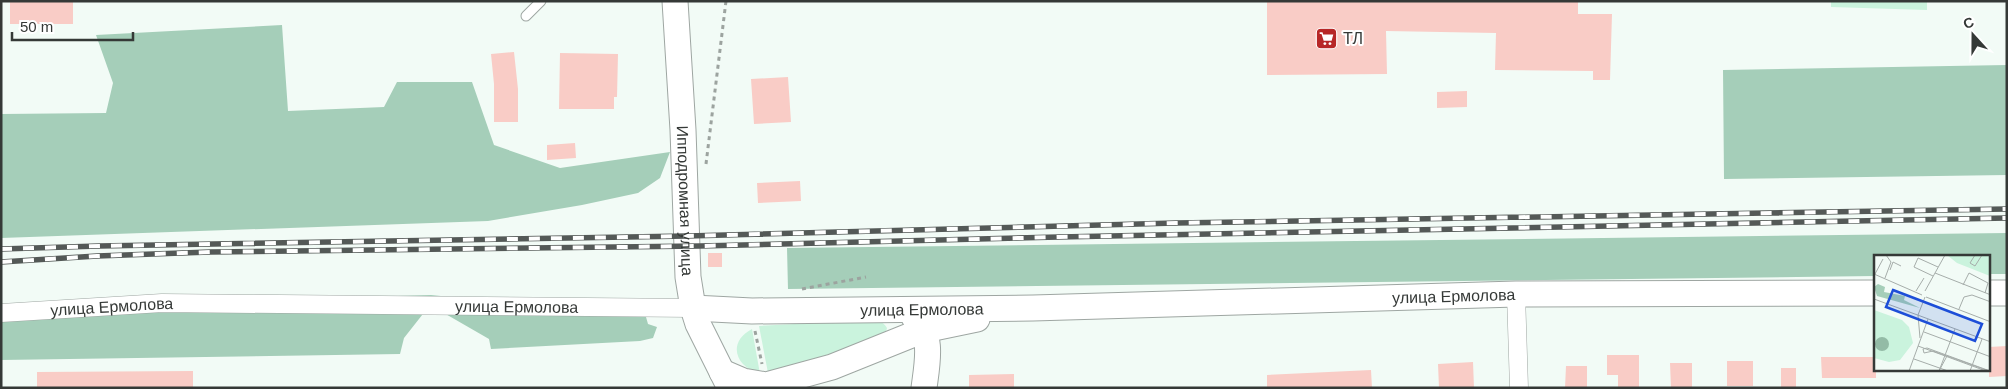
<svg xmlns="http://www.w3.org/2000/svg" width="2008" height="389" font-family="Helvetica,sans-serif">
<rect width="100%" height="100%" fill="#f2fbf6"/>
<path fill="#caf3dd" d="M1831 1H1927V10L1831 7Z
M867 320C875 321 883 320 887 328L885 335 778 372 768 373 759 326Z
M752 329 760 374C735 367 727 342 752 329Z"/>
<path fill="#a5ceb9" d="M282 25 288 111 384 107 397 82H472L494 145 560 168 670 152 660 178 638 193 582 205 488 221 1 238V114L106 113 113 83 96 35Z
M2007 65V175L1724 179 1723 70Z
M2007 233V274H1989V256H1876L1875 276 788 289 787 248Z
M431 295 646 317 648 324 657 327 653 338 640 341 491 349 489 339 430 305 404 338 400 354 1 360V316L162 303Z"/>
<path fill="#f9ccc6" d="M10 1H73V24H10Z
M1267 1H1578V14H1612L1610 80H1593V71L1495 70 1496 33 1386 31 1387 74 1267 75Z
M514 52 518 89V122H494V84L491 54Z
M560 53 618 54 617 97H614V109H559Z
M788 77 791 122 754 124 751 79Z
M1467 91V107L1437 108V92Z
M575 143 576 158 547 160V145Z
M800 181 801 201 758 203 757 183Z
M708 253H722V267H708Z
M2007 346V376L1989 377V347Z
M1607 355H1639V388H1618V375H1607Z
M1821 357H1876V378H1822Z
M1727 361H1753V386H1727Z
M1473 362 1474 388H1439L1438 364Z
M1670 363H1692V388H1671Z
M1566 366H1587V388H1565Z
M1781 368H1796V388H1781Z
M1371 370 1372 388H1267V375Z
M193 371V388H37V372Z
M1014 374V388H969V375Z"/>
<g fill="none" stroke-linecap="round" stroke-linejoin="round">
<defs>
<path id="lane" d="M526 16 541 1"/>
<g id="street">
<path d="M1516 294 1519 388"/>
<path id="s1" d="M1 313 162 303 693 308"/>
</g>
<g id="secondary">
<path id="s2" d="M675 1 683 130 688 277 693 308 698 324 730 388"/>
<path d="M1989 293H2007"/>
<path id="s3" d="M693 308 752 311 1033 308 1516 294 1876 293"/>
<path d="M914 317C934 335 927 364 924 388"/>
<path d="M722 372 743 381 766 385 832 367 924 330 977 319"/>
</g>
</defs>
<use href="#lane" stroke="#9ea6a2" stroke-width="11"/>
<use href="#street" stroke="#9ea6a2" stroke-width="19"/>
<use href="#secondary" stroke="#9ea6a2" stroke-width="27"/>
<path stroke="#9ca39f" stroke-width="3" stroke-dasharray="4 4" stroke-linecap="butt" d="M706 164 726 1
M802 289 866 277
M755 331 762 364"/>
<use href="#lane" stroke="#fff" stroke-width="9"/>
<use href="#street" stroke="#fff" stroke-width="18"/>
<use href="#secondary" stroke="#fff" stroke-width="25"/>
<defs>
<path id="rail" d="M1 249 99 246 687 236 1176 223 2007 209
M1 262 97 256 210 252 700 246 1059 237 2007 218"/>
</defs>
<use href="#rail" stroke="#545957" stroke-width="5.5"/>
<use href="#rail" stroke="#fff" stroke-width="4" stroke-dasharray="11" stroke-linecap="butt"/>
</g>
<defs>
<symbol id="supermarket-square" viewBox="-11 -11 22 22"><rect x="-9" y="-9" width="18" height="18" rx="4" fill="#b72727" stroke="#fff"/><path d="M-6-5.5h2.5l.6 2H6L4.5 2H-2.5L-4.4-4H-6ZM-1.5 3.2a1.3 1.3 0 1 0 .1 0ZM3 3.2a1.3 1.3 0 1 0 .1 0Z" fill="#fff"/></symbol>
</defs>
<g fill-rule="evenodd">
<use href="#supermarket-square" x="1314" y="26" width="25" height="25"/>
</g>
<g text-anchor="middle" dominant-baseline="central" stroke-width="4" stroke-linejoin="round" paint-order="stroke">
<g font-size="16" fill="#353937" stroke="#fff" text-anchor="start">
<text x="1343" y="38">ТЛ</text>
</g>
<g font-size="16" fill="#353937" stroke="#fff">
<text stroke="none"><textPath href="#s2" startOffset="200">Ипподромная улица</textPath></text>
<text stroke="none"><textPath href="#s3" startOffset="761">улица Ермолова</textPath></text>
<text stroke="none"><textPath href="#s1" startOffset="516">улица Ермолова</textPath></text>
<text stroke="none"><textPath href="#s1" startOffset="111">улица Ермолова</textPath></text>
<text stroke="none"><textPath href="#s3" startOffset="229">улица Ермолова</textPath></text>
</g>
</g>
<g transform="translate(1874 255)">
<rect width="116" height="116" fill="#f2fbf6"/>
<path d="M73 0H116V21L83 8ZM0 55 28 65 35 72 39 88 26 105 15 107 0 103Z" fill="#caf3dd"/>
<path d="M4 29 11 32 10 37 31 41 30 45 46 53 3 41 0 32Z" fill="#a5ceb9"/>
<path d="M1 89a7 7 0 1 1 14 0a7 7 0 1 1-14 0Z" fill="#93bba6"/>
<path fill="none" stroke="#a6adaa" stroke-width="1" d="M101 0 96 8 101 11 108 0M16 15 19 7 27 11M61 18 117 40M0 19 48 40M1 19 9 4M59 21 40 12 44 3 64 12M11 23 17 7 12 0M89 30 95 18 114 28 111 38M42 36 50 23M51 36 71 0M52 42 117 67M0 44 117 87M85 54 90 42 98 40 117 47M50 77 117 102M46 83 44 60 51 42M44 91 112 116M40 104 74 116M35 116 54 64M65 116 81 74M65 116 73 101M96 116 108 84M115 116 59 96 50 98 49 94 53 93 116 116"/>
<path fill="#1d4ed8" fill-opacity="0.15" stroke="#1d4ed8" stroke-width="2.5" d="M19 35 108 69 101 86 12 52Z"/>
<rect width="116" height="116" fill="none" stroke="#353937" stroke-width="2.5"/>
</g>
<rect width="2008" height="389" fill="none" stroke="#353937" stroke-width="5"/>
<g transform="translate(1973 35) rotate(339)" stroke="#ffffff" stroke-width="4" paint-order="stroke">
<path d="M0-4L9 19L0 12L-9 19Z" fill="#353937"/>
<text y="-8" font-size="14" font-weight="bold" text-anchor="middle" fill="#353937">С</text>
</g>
<path d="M12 32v8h121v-8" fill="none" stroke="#353937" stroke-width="2.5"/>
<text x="20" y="32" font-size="15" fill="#353937" stroke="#ffffff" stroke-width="4" paint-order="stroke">50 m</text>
</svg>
